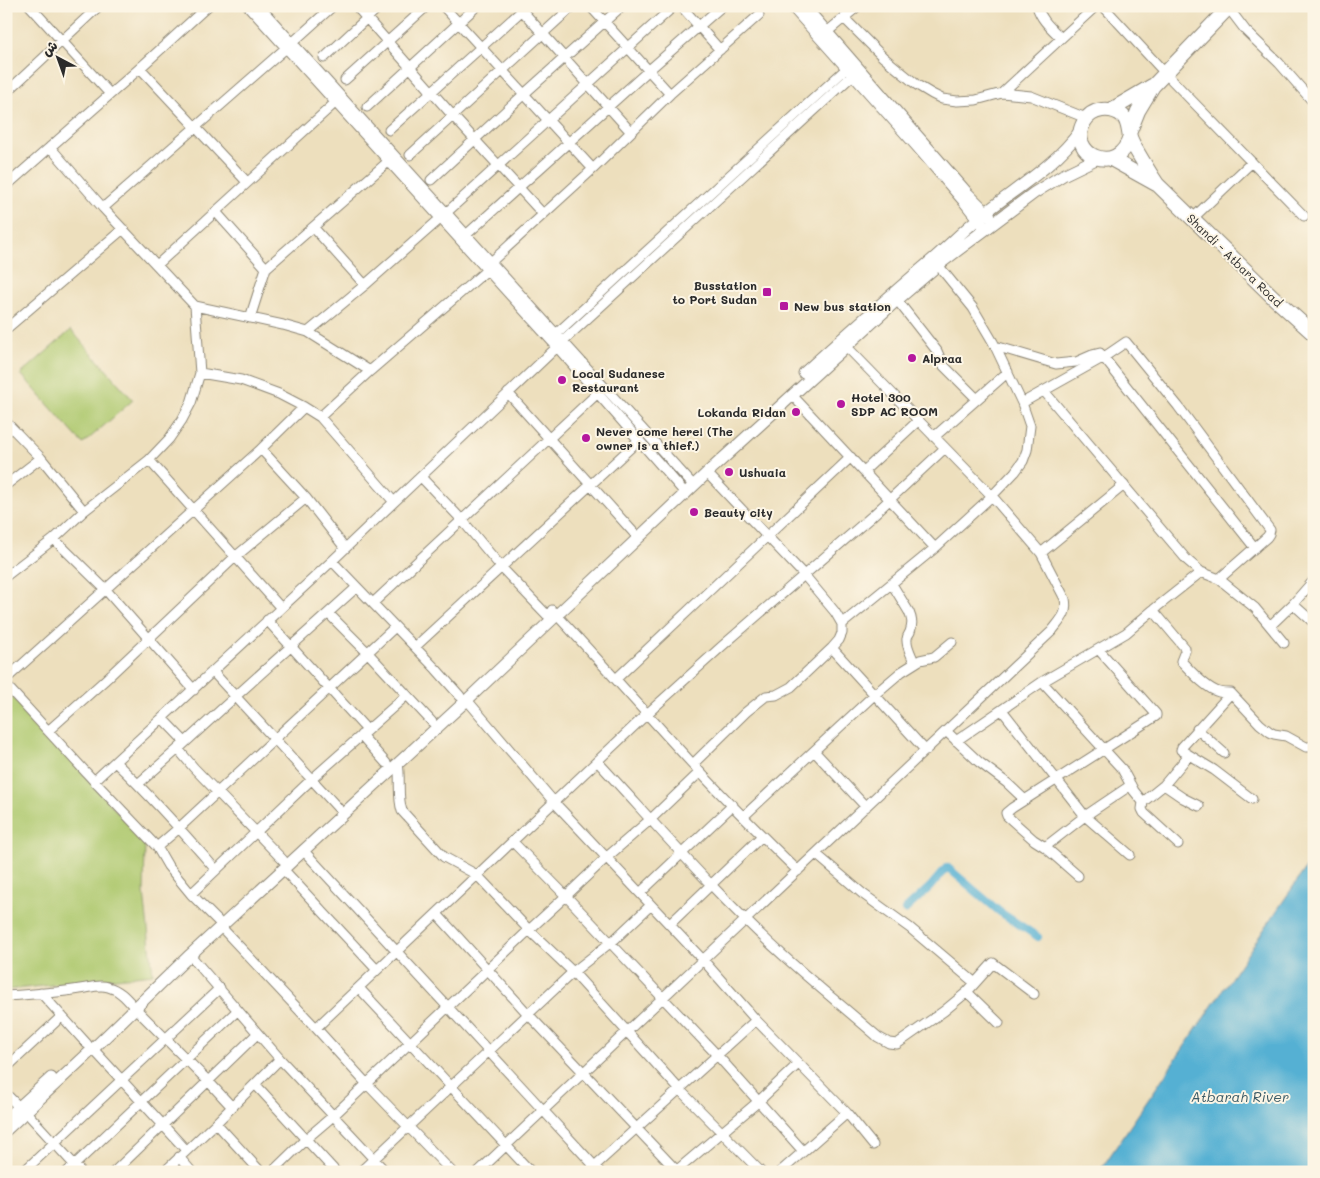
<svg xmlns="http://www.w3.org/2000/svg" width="1320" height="1178" font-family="Mali,'Playpen Sans Arabic',sans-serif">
<rect width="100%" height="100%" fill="#fcf5e5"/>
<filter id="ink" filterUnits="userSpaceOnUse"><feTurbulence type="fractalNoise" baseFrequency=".02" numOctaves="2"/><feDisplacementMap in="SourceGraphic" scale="10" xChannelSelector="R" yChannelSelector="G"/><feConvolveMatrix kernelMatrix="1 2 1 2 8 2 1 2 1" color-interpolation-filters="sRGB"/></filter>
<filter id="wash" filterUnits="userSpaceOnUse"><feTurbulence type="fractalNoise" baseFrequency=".0096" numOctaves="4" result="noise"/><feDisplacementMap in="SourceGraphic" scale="20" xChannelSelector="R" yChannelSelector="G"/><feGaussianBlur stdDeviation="1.12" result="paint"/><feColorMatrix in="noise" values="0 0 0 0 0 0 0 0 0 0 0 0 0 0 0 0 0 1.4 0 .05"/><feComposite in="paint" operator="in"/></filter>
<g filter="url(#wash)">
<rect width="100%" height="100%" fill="#eddfbd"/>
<path fill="#afc96f" stroke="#6d7a4d" d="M71 330 133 400 83 444 21 374Z
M6 690 67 755 145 843 144 893 153 974 6 990Z"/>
<path fill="#55b0d3" stroke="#406e7f" d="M1314 856V1172H1099Z"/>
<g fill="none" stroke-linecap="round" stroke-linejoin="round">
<path stroke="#55b0d3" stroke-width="8" d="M905 910 930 887 947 867 1000 912 1038 937"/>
</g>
</g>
<g filter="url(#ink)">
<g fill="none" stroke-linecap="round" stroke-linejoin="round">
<defs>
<path id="minor" d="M30 6 110 94
M248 6 557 347 686 494
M259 6 694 486
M356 6 453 116 543 214
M443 6 593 169
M590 6 670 94
M681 6 720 50
M1037 6C1041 20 1051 28 1061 38
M1103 6 1165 73 1304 216
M1227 6 1246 31 1279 63 1314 103
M844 18 883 57 917 85 932 94 942 99 957 101 976 100 1002 93 1031 96 1086 118
M827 32 858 6
M292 43 333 6
M324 58 380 6
M140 68 247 182
M345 80 427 6
M6 93 99 6
M1002 93 1096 6
M367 107 477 6
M389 130 527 6
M631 132 670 94 759 15
M410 155 573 6
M431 180 523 95 622 6
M6 186 140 68 208 6
M103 208 286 48
M216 212 266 268
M446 213 674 6
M1192 219 1252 162
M313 227 365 285
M466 235 648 71 722 6
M491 262 593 169 631 132 518 6
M157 265 336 102
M897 300 937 351 943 365 977 399
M195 306 283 325 308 332 370 371
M250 318 266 268 389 161
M6 329 123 229
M308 332 365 285 441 218
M556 334 847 68
M563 341 853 75
M995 346 1056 364 1076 362 1092 355 1100 353 1255 548
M200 373 241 380 279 394 304 407 320 417 394 502
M1044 391 1187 560 1201 572 1219 579 1255 608 1284 643
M508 393 634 533
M792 395 935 548
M1022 403 1104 357 1126 342 1178 406 1270 530 1269 534 1267 537 1219 579
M320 417 370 371 487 270
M6 422 41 458 84 511
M934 437 1008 372
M261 449 306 498 345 548
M149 460 281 608
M864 471 919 420
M421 477 462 520 502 568 547 615
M6 485 41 458
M54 539 106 590 194 690
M1041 553 1124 485
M332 561 436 669 460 696
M6 576 54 539 84 511 149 460 169 439 182 420 191 403 200 373 195 306 103 208 50 147
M892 584 909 612C912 619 913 624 910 632 909 634 907 636 907 639 906 646 912 656 914 662
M373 603 601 390
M1293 604 1314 623
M552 610C602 663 650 718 699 771 731 805 764 838 798 871
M1153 610 1185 648V651L1181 661C1190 670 1206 689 1219 692 1223 693 1228 693 1231 693L1260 724 1270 732 1274 734 1286 736 1306 747H1310L1314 744
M329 614 368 653 432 722
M267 620 367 730
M842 624 935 548 992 496 846 346
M1270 626 1293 604 1314 580
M415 647 639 440
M832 648 926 751
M213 672 338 808
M6 679 261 449 304 407
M616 679 851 457
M1042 682 1122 769 1134 791 1143 802
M6 685 94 781 157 847 168 866 191 894 218 921
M1231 693 1182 747 1181 750 1214 770 1252 799
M467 700 554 802 648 713 721 647 871 517 945 448
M1002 710 1085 816 1130 855
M162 718 185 742
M1197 729 1224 753
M48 731 104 681 235 557 306 498
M946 731 979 762 1007 783 1025 800
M361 735 386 763
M956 741 1042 682 1126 633 1153 610 1201 572
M178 749 194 768 283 860
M814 751 866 807
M597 761C659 828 718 897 786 958 816 985 847 1010 878 1037L889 1043 897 1044 944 1011 967 992 993 963 1034 994
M115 762C151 796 184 833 216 870
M398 763C401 779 397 796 402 811L444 857 477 875 529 930 573 972 679 1089 761 1172
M693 764 746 712 766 696 776 695 791 687 832 648 839 640 842 633V624L835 612 805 576 707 473
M94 781 332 561 557 347
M138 784 178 749 236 696 357 587
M1164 785 1183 798 1199 806
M744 816 874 695 901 672 920 660 934 657 952 642
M513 842 566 896 717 1055 803 1151
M1178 844 1144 813 1142 809 1143 802 1164 785 1189 755
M157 847 179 828 395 627
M1045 847 1085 816 1131 785
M303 850 600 1172
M816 854 863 894 910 928 975 983
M283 869 377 970
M1078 876 1045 847 1034 840 1007 816 1006 813 1012 808 1156 716V714L1099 650
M640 893 733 805
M191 894 312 779 407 695
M437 914 528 1014 678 1172
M670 924 762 836
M221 927 316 1028 554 802 703 960 756 1020 847 1113 873 1145
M190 955 280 1059 386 1172
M359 988 531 1172
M967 992 999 1023
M41 993 87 1044
M6 996C31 994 56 993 80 989 89 988 99 984 108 987 120 990 127 999 135 1008L209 1082 232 1107
M316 1028 366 1083 452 1172
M93 1049 186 1150
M6 1068 62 1016
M255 1084 336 1172
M6 1094 19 1107
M26 1112 81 1172
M216 1123 261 1172
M179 1157 192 1172
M23 1172 220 988
M67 1172 238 1010
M114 1172 257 1034
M164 1172 216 1123 280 1059
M272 1172 306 1139 333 1116 529 930 566 896 607 857 651 819 700 772
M360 1172 573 972 615 939 651 905
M478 1172C669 991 861 811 1052 631 1061 619 1068 614 1065 599L1041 553 992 496 1015 472 1023 461 1027 450 1030 426 1022 403 993 342 973 308 938 265
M588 1172 756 1020
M675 1172 759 1101 798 1064
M780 1172 847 1113"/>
<path id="major" d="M792 6 917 146 964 201 982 224
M804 6 968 194 990 216
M804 373C846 335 888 297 932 260 948 246 963 231 980 217 1014 189 1054 167 1080 131
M6 1119 51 1078
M6 1130 93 1049 190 955 467 700 707 473 897 300 938 265 1034 193 1063 175 1098 158"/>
<path id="highway" d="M1111 110 1152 86
M1130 131 1138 111 1153 86 1230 6
M1130 137C1118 178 1066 154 1084 122 1088 115 1094 111 1102 110 1110 109 1117 111 1123 116 1129 123 1128 129 1130 137 1131 141 1134 145 1135 148 1142 160 1149 172 1157 184L1273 297 1314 334
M1111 159 1156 184"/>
</defs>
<use href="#minor" stroke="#8c8574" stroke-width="11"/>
<use href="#major" stroke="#8c8574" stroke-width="13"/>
<use href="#highway" stroke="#8c8574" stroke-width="16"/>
<use href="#minor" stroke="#fff" stroke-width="9"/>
<use href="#major" stroke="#fff" stroke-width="11"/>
<use href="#highway" stroke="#fff" stroke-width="14"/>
</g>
</g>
<g fill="#b5179e" stroke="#fcf5e5" stroke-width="2">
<rect x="762" y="287" width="10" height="10" rx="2.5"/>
<rect x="779" y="301" width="10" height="10" rx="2.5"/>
<circle cx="912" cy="358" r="5"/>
<circle cx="562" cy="380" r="5"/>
<circle cx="841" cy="404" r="5"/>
<circle cx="796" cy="412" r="5"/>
<circle cx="586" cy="438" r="5"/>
<circle cx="729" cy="472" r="5"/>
<circle cx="694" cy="512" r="5"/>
</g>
<g text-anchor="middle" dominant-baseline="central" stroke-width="4" stroke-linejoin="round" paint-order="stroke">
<g font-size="12" fill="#2b2b2b" stroke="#fcf5e5">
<text transform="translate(1235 260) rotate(44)">Shandi - Atbara Road</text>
</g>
<g font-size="12" font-weight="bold" fill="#2b2b2b" stroke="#fcf5e5" text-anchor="start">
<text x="757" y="285" text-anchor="end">Busstation<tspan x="757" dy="14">to Port Sudan</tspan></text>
<text x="794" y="306">New bus station</text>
<text x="922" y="358">Alpraa</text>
<text x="572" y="373">Local Sudanese<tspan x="572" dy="14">Restaurant</tspan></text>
<text x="851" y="397">Hotel 300<tspan x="851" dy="14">SDP AC ROOM</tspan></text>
<text x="786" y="412" text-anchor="end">Lokanda Ridan</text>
<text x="596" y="431">Never come here! (The<tspan x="596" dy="14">owner is a thief.)</tspan></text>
<text x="739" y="472">Ushuaia</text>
<text x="704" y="512">Beauty city</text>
</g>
<g font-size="14" font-style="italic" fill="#3a5a66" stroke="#fcf5e5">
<text x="1240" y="1096">Atbarah River</text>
</g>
</g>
<rect width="1320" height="1178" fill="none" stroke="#fcf5e5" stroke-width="25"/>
<g transform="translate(58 58) rotate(319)" stroke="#fcf5e5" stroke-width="4" paint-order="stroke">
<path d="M0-4L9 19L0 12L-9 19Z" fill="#2b2b2b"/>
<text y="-8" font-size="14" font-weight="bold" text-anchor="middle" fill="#2b2b2b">ش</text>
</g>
</svg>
